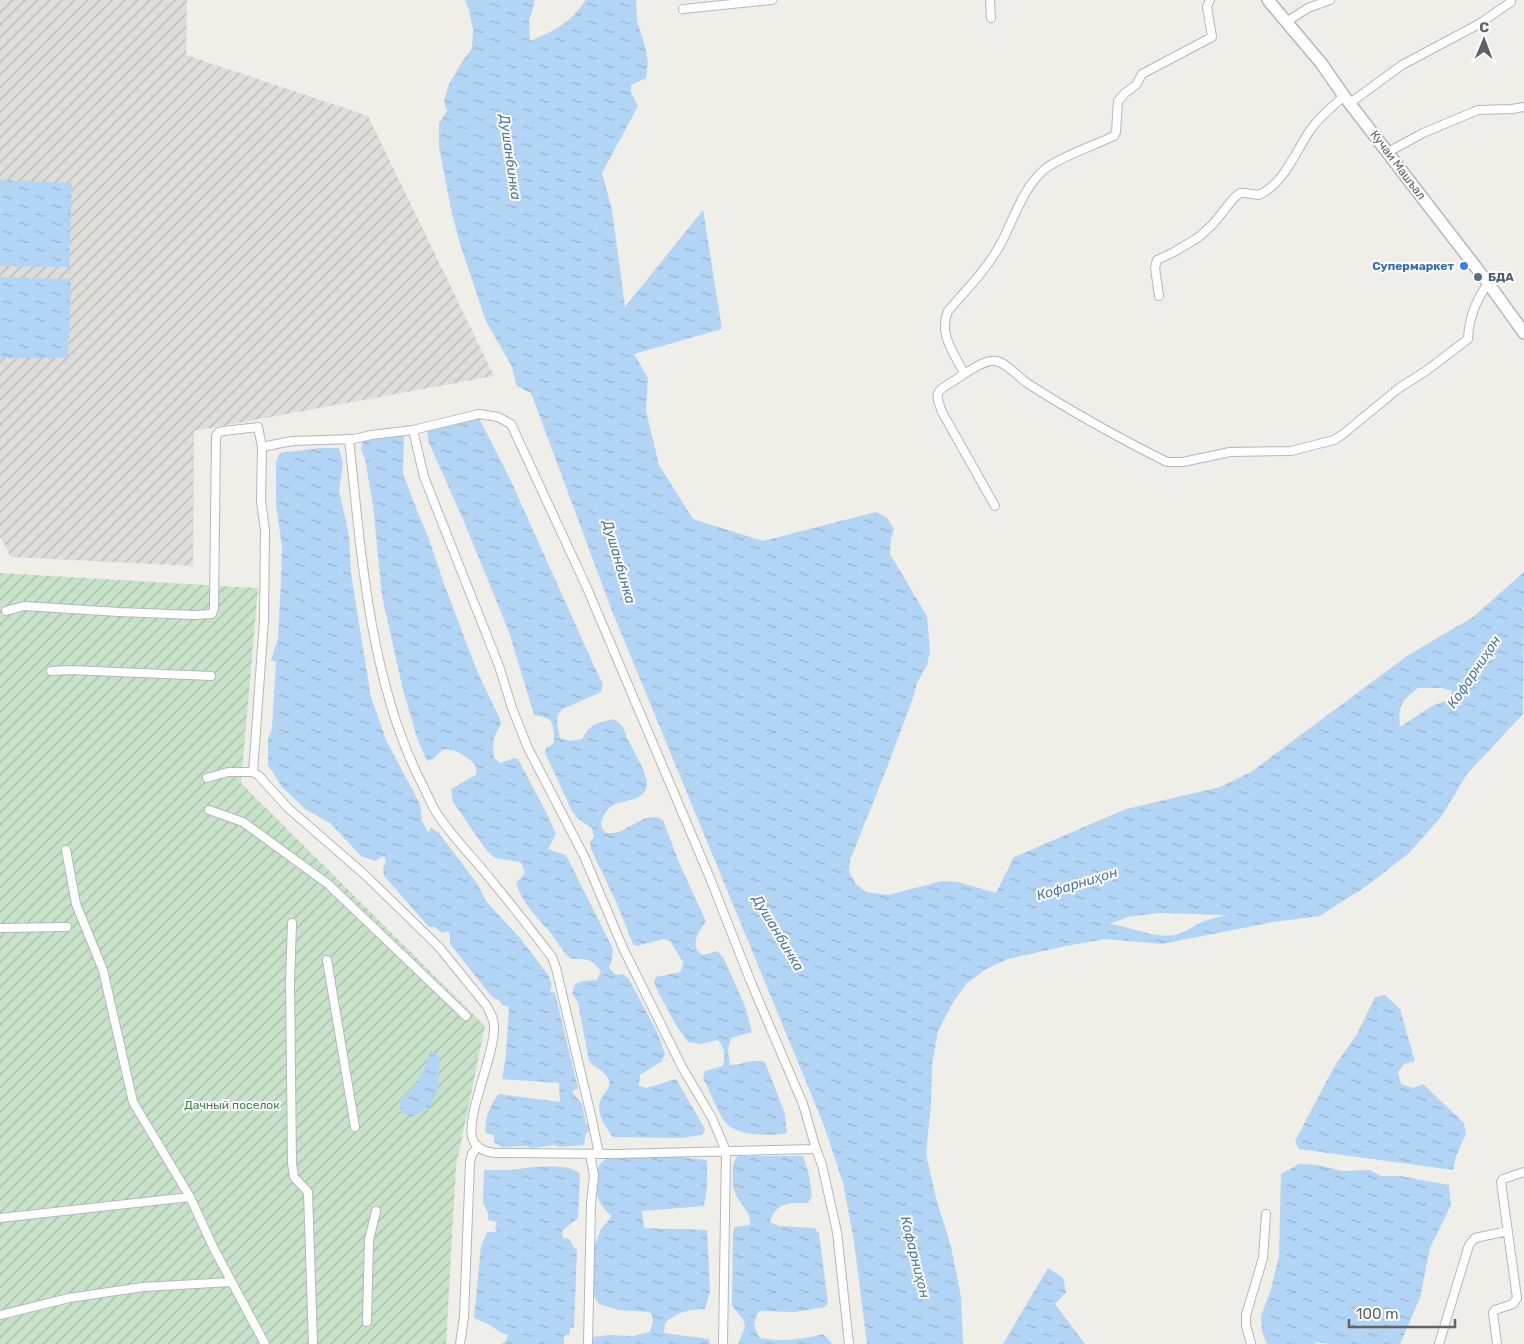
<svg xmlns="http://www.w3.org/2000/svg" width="1524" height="1344" font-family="Rubik,sans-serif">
<defs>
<pattern id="industrial-furrows" width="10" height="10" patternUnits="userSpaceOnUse" patternTransform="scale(1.25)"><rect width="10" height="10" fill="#deddda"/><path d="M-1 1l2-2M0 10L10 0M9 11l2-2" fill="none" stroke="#b7b7b5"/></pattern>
<pattern id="garden-furrows" width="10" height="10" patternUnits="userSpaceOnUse" patternTransform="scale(1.25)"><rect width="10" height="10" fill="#c8e3c9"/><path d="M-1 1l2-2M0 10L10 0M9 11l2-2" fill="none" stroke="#a6bba7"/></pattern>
<pattern id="water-ripples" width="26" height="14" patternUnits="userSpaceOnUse" patternTransform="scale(1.25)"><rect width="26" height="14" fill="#b3d5f5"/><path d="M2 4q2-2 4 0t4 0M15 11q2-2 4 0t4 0" fill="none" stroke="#95b0ca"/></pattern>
</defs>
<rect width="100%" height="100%" fill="#efeee8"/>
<path fill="url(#industrial-furrows)" d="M0 0H187L186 55 368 116 494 376 194 431 193 566 11 557 0 537Z"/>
<path fill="url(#garden-furrows)" d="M0 573 258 588 241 783 485 1026 456 1166 446 1344H0Z"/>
<path fill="url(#water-ripples)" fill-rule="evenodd" d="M465 0H534V5L529 20 530 41C556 30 569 24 586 0H636L637 21 645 46 648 63 646 78 631 85V92L638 106 602 173 612 210 625 307 703 210 722 329 634 354 648 378 646 411 659 465 693 519 763 541 876 512 887 518 894 529 891 539 890 554 927 616 930 652 927 665 917 683 913 698 888 765 850 860 849 872 856 884 866 892 888 895 942 881 958 882 996 893 1014 857 1126 809 1220 787 1251 772 1407 656 1473 617 1524 572V607L1522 610H1524L1523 714 1467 774 1441 817 1409 853 1368 885 1320 916 1273 922 1162 944 1106 939 1066 946 1008 959 986 969 966 984 952 1004 938 1031 932 1065 931 1104 926 1154 936 1198 951 1247 961 1297 963 1344H867L854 1241 843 1183 823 1123 612 611 531 393 517 386 511 365 486 321 461 247 452 214 439 147V123L447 111 444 101 449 84 462 62 472 48 473 30 469 10ZM1418 688H1442L1452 691 1448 700 1432 706 1400 727C1398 706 1401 701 1418 688ZM1158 913 1226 915H1227C1219 917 1211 919 1204 921 1195 925 1185 933 1175 935 1153 939 1131 926 1109 924L1128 917Z
M0 180 72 183 69 267 0 266Z
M0 277 71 279 68 358H0Z
M478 416 510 479 595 668 603 684 601 692 563 709 558 714 557 724 560 738 570 741 582 739C591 723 596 724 613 719 616 721 620 723 622 726 625 730 626 736 628 740 633 751 653 781 645 791 634 807 609 795 602 820 600 826 602 830 607 833 611 833 615 833 619 832 632 827 650 810 663 820L680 865 706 921C699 931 688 947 703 955L717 951 723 957 745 1006 752 1032 731 1038 728 1049 730 1065C745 1065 748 1058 765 1062L785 1114 787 1133C769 1136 736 1137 724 1121 716 1108 710 1092 703 1078L705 1071 723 1066C725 1055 725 1049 718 1040L700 1044 688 1042 677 1027 656 988 654 981 656 977 680 972 682 968 683 962 670 941 663 939 637 946 633 944 617 904 591 849 590 842 594 837 592 828 578 819 572 811 545 753 546 748 553 744C555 738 554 725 550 720 547 717 538 716 534 715L509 632 465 524 429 443 427 433 428 427 431 426H452Z
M404 431 403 473 414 503 429 539 444 584 477 671 500 719 501 724C493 738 492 741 494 758L500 763 514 758 518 759 546 812 556 834 548 849 566 855 613 949 612 960 609 968 616 975 623 974 629 979 658 1034 665 1054 662 1061 640 1075 639 1086 646 1088 676 1079 705 1129 702 1135 681 1138 613 1137C606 1128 596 1113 600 1101 602 1094 612 1088 609 1080 606 1071 595 1068 589 1061L578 1003 572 993 575 984 583 981 597 980 601 971C592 959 585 958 571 959 562 951 557 941 549 931 535 915 523 904 516 883L525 873 522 864 519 862 495 858 487 851 453 802 451 789 475 775 477 772C476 769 476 766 474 764 470 758 451 746 443 750 436 754 437 758 427 761L418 741 403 690 382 596 373 505 365 459 361 449 363 439Z
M320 448H339L343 464 339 490 349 535 351 574 371 697 387 742 420 804 422 821 428 832 431 828 439 833 478 885 486 901 519 937 549 976 552 985 550 991 555 993 578 1088 572 1092 582 1104 586 1124H592V1131L586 1133 584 1145 560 1147 554 1145 532 1148 526 1146 502 1147 494 1142V1135L486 1133C483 1122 491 1102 499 1094L560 1102 559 1083 502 1079 506 1054 509 1007 502 1005 499 1000 492 997 450 944V935L448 931 442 933 435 927H429L384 876 383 868 386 861 383 856 376 861 361 856 330 823 305 809 282 787 268 765V739L272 728 276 662 271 660 278 639 281 579 282 547 276 505V461L280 453Z
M1385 995 1400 1009 1415 1061 1404 1064 1398 1072 1401 1084 1413 1088 1423 1084 1464 1123 1466 1134 1456 1156 1453 1170 1299 1149 1295 1141 1334 1067 1357 1034 1375 997Z
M431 1050C435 1052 440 1056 440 1062 440 1065 437 1092 437 1093 433 1102 430 1101 430 1111L425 1109 412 1117 401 1112 399 1101C403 1095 409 1092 413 1087 423 1075 426 1063 431 1050Z
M738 1156H803L809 1175 812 1196 808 1203C790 1202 776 1202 770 1222L779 1226 814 1228 819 1233 828 1303 825 1307 794 1312 759 1311C753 1321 753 1328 760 1338 781 1342 802 1340 823 1334L831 1342V1344H738L745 1327 743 1319 732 1306 733 1233 734 1227 750 1225C752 1212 737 1202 734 1190 732 1185 733 1179 733 1174 732 1168 733 1161 738 1156Z
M618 1157H681L707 1160V1188L704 1206 642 1211 644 1228 707 1230 710 1291 705 1309C689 1309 677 1312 665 1323L664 1333 709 1339 710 1344H592L594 1337 608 1335 633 1336 649 1332C653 1325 655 1320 650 1312L618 1310 599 1304 593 1294 595 1245 601 1229 612 1216C609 1213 605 1211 603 1207 594 1196 591 1167 606 1159 609 1157 615 1157 618 1157Z
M1299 1164 1317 1165 1343 1171 1370 1170 1381 1176H1400L1449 1185 1451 1205 1430 1248 1420 1298 1400 1344H1330L1316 1342 1315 1344H1267L1262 1332 1261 1316 1271 1289 1279 1256 1281 1174Z
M533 1167C546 1167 570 1164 580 1174L578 1218 562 1231 563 1238 570 1239 573 1246 577 1250 574 1328H570V1334L564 1336V1344H501L506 1341 508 1335 500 1332 490 1325 474 1318 481 1246 487 1232H497L495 1228 497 1222 488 1220V1213L483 1203 484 1170H512Z
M1048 1268 1063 1278 1066 1292 1055 1304 1085 1344H1003Z"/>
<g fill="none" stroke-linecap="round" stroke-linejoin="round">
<defs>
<path id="street" d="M990 0 991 18
M683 9 772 0
M1286 22 1308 8 1330 0
M1350 103 1402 65 1479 24 1511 2
M1388 152 1423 133 1478 110 1512 109 1524 107
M1159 296 1155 268 1157 260 1174 252 1199 237 1213 224 1234 198 1240 193H1245L1259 195C1285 183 1296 150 1311 129 1320 116 1333 106 1344 96
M964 373C954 353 938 334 948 311 966 290 987 269 1000 245 1014 220 1022 188 1045 169 1060 157 1095 145 1114 136L1116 132 1118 101 1125 93 1136 85 1142 74 1212 37 1207 7 1210 0
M413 430 479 414 498 417 511 424 587 588 710 878 750 980 803 1104 816 1149
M349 439C361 551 369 676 419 778 425 789 430 802 436 812 452 837 473 857 491 880 512 905 532 931 552 957L556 968 592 1120 599 1154
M262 447 292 441 354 439 371 435 413 430 424 477 499 666 512 708 528 748 584 856 623 948 682 1067 712 1118 726 1151 723 1344
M995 506 942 412C935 393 935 392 952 382 962 376 983 359 996 361 1007 363 1018 377 1027 383 1072 412 1119 438 1167 462H1183L1230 452 1291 451 1334 440 1342 435 1399 388 1426 371 1468 339C1469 317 1476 301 1488 283
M6 611 24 606 119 612 194 615 212 614 214 608 216 436 219 432 224 431 258 427 262 447 261 501 265 530 264 620 253 772H228L207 778
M51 671 70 670 211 676
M253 772 259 776 288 808 364 874 439 947 486 1005C490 1012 494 1018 494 1027 495 1055 464 1119 473 1140 477 1149 486 1152 495 1153L616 1154 816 1149 822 1165 837 1232 849 1344
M209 810 243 822 328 884 466 1016
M66 850 76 904 103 970 133 1102 190 1197 214 1249 265 1344
M292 923 290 982 292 1163 294 1177 308 1192 313 1344
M0 928 67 927
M327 960 355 1127
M0 1218 190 1197
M0 1315 69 1298 143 1287 231 1282
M367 1322 369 1240 376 1211
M460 1344 464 1317 470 1162 472 1154 478 1146
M588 1344 591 1203 594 1176 590 1154
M1251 1344 1246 1325V1315L1263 1258 1266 1214
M1439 1344 1469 1245 1475 1238 1508 1231
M1497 1344 1493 1313 1495 1310 1513 1304 1517 1298 1501 1182 1503 1179 1524 1172"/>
<path id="secondary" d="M1268 0 1321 63 1344 96 1488 283 1524 333"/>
</defs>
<use href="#street" stroke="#b5b7bb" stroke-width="10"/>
<use href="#secondary" stroke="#b4b6ba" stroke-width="14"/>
<use href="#street" stroke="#fff" stroke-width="8"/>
<use href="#secondary" stroke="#fff" stroke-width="11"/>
</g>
<circle fill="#3f7fe0" stroke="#fff" stroke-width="2" cx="1464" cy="266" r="5"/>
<circle fill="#5c6f8a" stroke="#fff" stroke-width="2" cx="1478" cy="277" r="5"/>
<g text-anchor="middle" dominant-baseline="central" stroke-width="4" stroke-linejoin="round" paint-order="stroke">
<g font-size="12" fill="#5f6266" stroke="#fff">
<text transform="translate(1398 165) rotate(53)">Кучаи Машъал</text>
</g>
<g font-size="12" font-weight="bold" fill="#366cbe" stroke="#fff" text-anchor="end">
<text x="1454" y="266">Супермаркет</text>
</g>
<g font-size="12" font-weight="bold" fill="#4e5e75" stroke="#fff" text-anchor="start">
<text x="1488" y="277">БДА</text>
</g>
<g font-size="12" fill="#428347" stroke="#fff">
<text x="232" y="1105">Дачный поселок</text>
</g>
<g font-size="14" font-style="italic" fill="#5077a6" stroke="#fff">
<text transform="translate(510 157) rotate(82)">Душанбинка</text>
<text transform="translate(619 562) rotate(74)">Душанбинка</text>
<text transform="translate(1474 672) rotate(-56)">Кофарниҳон</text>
<text transform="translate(1077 884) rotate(-17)">Кофарниҳон</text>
<text transform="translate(778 933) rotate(59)">Душанбинка</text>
<text transform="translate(915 1257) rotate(76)">Кофарниҳон</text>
</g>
</g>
<g transform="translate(1484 40) rotate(1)" stroke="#ffffff" stroke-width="4" paint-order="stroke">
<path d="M0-4L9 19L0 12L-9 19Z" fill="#5f6266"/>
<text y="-8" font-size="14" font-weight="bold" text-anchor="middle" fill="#5f6266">С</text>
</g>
<path d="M1349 1319v8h106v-8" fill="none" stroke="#5f6266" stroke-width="2.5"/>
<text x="1356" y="1319" font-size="15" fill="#5f6266" stroke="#ffffff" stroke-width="4" paint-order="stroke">100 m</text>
</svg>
